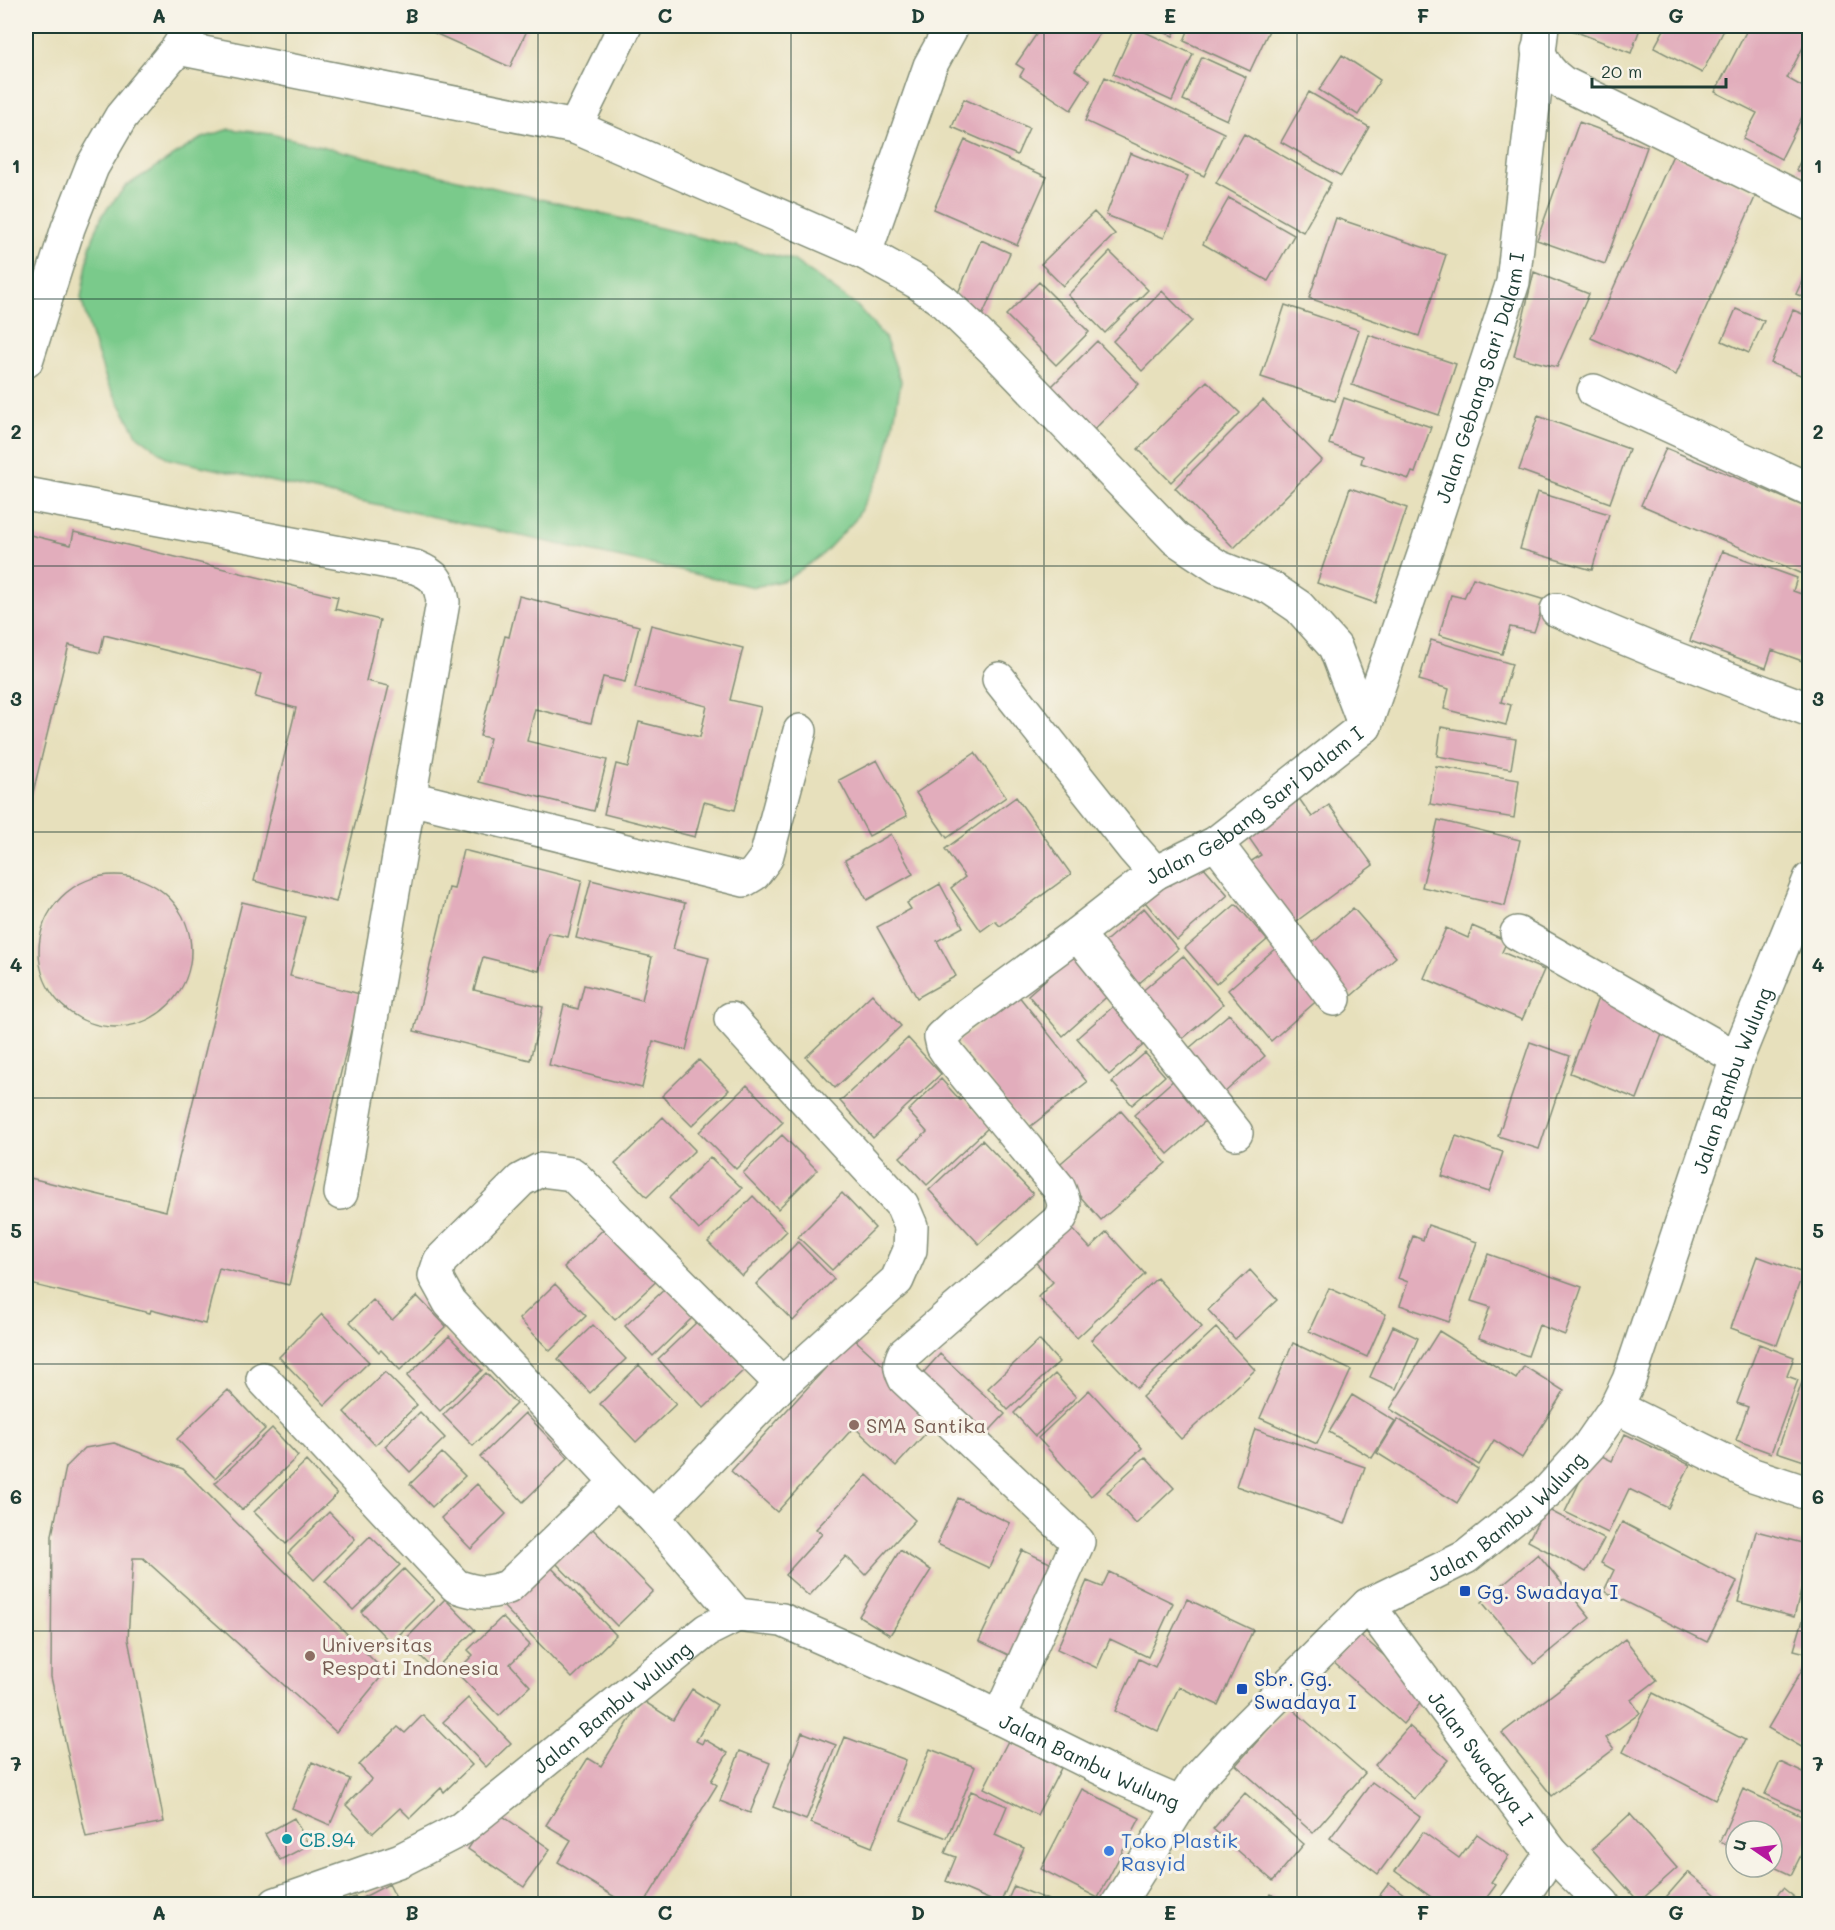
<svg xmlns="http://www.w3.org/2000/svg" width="1835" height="1930" font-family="Mali,sans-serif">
<rect width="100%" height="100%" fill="#f7f3e8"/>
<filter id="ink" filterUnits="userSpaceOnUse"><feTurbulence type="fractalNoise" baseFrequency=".0167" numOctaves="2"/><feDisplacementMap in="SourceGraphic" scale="12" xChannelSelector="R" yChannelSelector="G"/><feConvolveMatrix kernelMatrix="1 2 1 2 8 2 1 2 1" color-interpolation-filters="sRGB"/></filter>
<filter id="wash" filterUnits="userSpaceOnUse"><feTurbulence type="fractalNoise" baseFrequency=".008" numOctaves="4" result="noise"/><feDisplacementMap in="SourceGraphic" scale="24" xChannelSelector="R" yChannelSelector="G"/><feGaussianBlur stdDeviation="1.35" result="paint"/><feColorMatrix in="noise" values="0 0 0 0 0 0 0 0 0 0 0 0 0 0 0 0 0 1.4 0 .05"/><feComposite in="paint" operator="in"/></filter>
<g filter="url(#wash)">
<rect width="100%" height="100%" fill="#e7e0bc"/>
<path fill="#7aca8b" stroke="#4c8460" stroke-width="1.5" d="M229 129 271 134 793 260 858 307 885 338 901 381 893 426 883 469 855 520 823 554 786 580 754 587 169 459 138 436 107 382 90 331 81 298 90 247 102 215 126 186 200 139Z"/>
<g id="blocks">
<path fill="#e2adbc" d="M419 26H529L510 67Z
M1042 26H1105L1075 70 1090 80 1071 110 1020 76 1024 69 1016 64Z
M1149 26H1178L1173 36Z
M1190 26H1271L1250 71 1184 41Z
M1561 26H1641L1631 53Z
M1666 26H1726L1702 73 1654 48Z
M1749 26H1810V34L1787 78 1810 91V101L1781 159 1743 139 1757 113 1715 92Z
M1134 27 1193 54 1172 101 1113 74Z
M1342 55 1380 80 1358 115 1319 90Z
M1202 57 1246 77 1227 120 1183 100Z
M1105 77 1224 133 1204 176 1085 121Z
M1309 92 1369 127 1341 176 1281 142Z
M964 99 1029 128 1017 155 952 127Z
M1579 122 1647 147 1605 264 1537 240Z
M1244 134 1331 183 1303 232 1216 183Z
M965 140 1047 177 1017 245 934 209Z
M1810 141V176L1796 170Z
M1130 153 1188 176 1164 238 1106 215Z
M1673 155 1757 193 1676 375 1591 338Z
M1229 198 1294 235 1268 281 1203 244Z
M1094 212 1115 234 1063 286 1041 264Z
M1336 218 1446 255 1419 336 1309 298Z
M981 240 1010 253 983 314 954 302Z
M1110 252 1148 290 1105 333 1068 295Z
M1810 264V300L1796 294Z
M1534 272 1589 294 1557 367 1514 356Z
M1039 282 1089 332 1056 365 1006 315Z
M1162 291 1192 321 1142 371 1113 341Z
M1285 305 1359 330 1335 401 1261 377Z
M1736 309 1764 321 1749 353 1722 341Z
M1793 310 1810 317V379L1771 363Z
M1369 335 1456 364 1439 415 1352 385Z
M1097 341 1139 384 1087 437 1044 394Z
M1207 381 1240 413 1171 482 1138 449Z
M1344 398 1431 427 1415 473 1412 472 1409 479 1361 463 1363 456 1329 444Z
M1263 400 1322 460 1234 548 1175 488Z
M1538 416 1629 449 1610 503 1519 470Z
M1666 448 1810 509V577L1641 505Z
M1350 488 1407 508 1375 603 1317 583Z
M1537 492 1609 514 1592 570 1520 549Z
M74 532 338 597 335 609 380 620 366 681 389 686 336 902 254 881 296 708 255 697 261 674 104 635 100 653 69 645 26 821V534L71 545Z
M1722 551 1797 578 1793 591 1810 597V650L1805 662 1772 650 1766 668 1690 641Z
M1473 578 1545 600 1534 632 1510 627 1502 654 1439 635 1451 595 1464 598Z
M519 596 639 626 625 682 603 677 591 723 535 709 527 741 607 760 594 811 479 782 490 738 480 736 505 636 509 637Z
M651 625 743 648 730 700 761 707 735 810 704 802 695 837 604 814 616 764 628 767 639 722 700 737 707 706 635 688Z
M1431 640 1512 664 1501 702 1511 705 1506 725 1444 709 1449 689 1419 680Z
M1441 727 1516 739 1511 769 1437 756Z
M975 753 1006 797 947 838 916 793Z
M877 760 907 816 869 836 839 780Z
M1436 766 1519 780 1514 818 1430 804Z
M1016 797 1071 874 1000 926 995 921 981 931 951 888 965 877 945 849Z
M1298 797 1312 817 1329 805 1373 865 1294 923 1250 862 1261 855 1247 835Z
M1438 820 1520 840 1505 906 1422 887Z
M891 834 913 874 867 900 845 860Z
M463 850 582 880 568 937 548 933 539 971 483 957 474 990 543 1007 530 1060 414 1031 449 888 454 889Z
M1196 858 1228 895 1177 940 1145 902Z
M39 951a76 76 0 1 1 152 0a76 76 0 1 1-152 0Z
M591 880 685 903 673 949 709 958 686 1050 653 1041 642 1088 549 1065 564 1005 578 1009 584 985 642 1000 652 957 576 938Z
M940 884 963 927 937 941 956 976 917 998 877 927 911 909 907 903Z
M242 902 305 917 290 976 360 994 289 1285 219 1268 205 1324 151 1310 150 1313 26 1283V1177L166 1211Z
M1236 904 1267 940 1216 984 1185 948Z
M1144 908 1178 949 1136 986 1101 945Z
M1353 908 1396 957 1351 996 1308 947Z
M1472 926 1507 941 1502 952 1544 970 1522 1020 1424 978 1446 928 1468 938Z
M1278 946 1321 997 1271 1041 1228 990Z
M1077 952 1112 992 1063 1036 1028 995Z
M1183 956 1223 1004 1179 1042 1139 994Z
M872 994 901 1026 835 1088 806 1057Z
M1018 995 1087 1082 1027 1129 958 1042Z
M1598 998 1666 1024 1637 1099 1570 1073Z
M1116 1004 1148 1041 1109 1075 1077 1038Z
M1229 1014 1265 1056 1224 1093 1187 1050Z
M908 1038 941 1074 873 1138 840 1101Z
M1530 1042 1570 1056 1539 1149 1498 1136Z
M1145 1053 1165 1076 1132 1105 1112 1082Z
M699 1060 729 1090 692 1126 662 1096Z
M1176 1078 1210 1117 1168 1154 1134 1115Z
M941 1079 960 1100 963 1098 989 1127 927 1185 900 1157 927 1132 908 1111Z
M747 1085 783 1122 736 1169 699 1132Z
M1121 1111 1166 1163 1101 1220 1055 1168Z
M663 1117 695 1150 647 1197 615 1164Z
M782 1135 817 1170 778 1209 743 1173Z
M1456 1136 1503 1152 1489 1192 1442 1176Z
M982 1140 1033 1194 979 1244 929 1190Z
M710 1157 742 1188 699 1230 669 1198Z
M842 1193 875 1228 832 1270 798 1237Z
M753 1196 787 1231 742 1276 708 1242Z
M612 1221 664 1274 615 1320 564 1267Z
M1066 1222 1090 1248 1107 1232 1145 1274 1077 1338 1038 1297 1053 1282 1030 1256Z
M1428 1225 1477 1242 1449 1322 1400 1305 1408 1282 1398 1278 1413 1236 1423 1240Z
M798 1242 834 1279 793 1321 756 1284Z
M1488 1254 1582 1287 1565 1335 1539 1325 1528 1356 1479 1338 1490 1307 1471 1301Z
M1757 1256 1803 1273 1777 1345 1731 1328Z
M1250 1270 1277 1300 1235 1339 1208 1310Z
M1157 1278 1202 1327 1137 1388 1091 1340Z
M555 1284 586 1316 550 1351 519 1319Z
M667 1287 694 1316 653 1356 625 1326Z
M1329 1288 1386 1314 1367 1357 1309 1331Z
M417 1296 446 1326 400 1370 381 1350 379 1352 350 1322 373 1300 392 1320Z
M322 1314 369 1362 325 1405 279 1357Z
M700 1319 746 1368 704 1408 658 1359Z
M593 1325 626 1359 590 1393 558 1359Z
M1393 1326 1418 1338 1396 1389 1370 1377Z
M1216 1328 1255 1370 1181 1439 1142 1397Z
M1439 1331 1516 1379 1524 1366 1564 1391 1522 1458 1494 1440 1479 1465 1390 1409Z
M449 1336 482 1370 440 1411 407 1376Z
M853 1338 898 1379 936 1422 896 1466 854 1427 777 1512 731 1471Z
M1039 1340 1059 1362 1008 1410 988 1388Z
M1293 1343 1351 1370 1317 1444 1260 1418Z
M1759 1344 1794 1357 1787 1376 1798 1380 1771 1453 1736 1440 1748 1407 1737 1403Z
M940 1354 1005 1414 979 1442 914 1383Z
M639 1365 676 1404 636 1442 600 1404Z
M385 1372 417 1405 375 1445 344 1412Z
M486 1373 516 1404 473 1446 443 1415Z
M1055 1374 1076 1397 1035 1436 1014 1413Z
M1804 1377 1810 1379V1463L1777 1452Z
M228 1390 265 1429 215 1478 177 1439Z
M1089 1390 1142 1448 1091 1496 1038 1438Z
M1352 1395 1395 1421 1372 1458 1329 1432Z
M420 1412 445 1438 410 1472 385 1446Z
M525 1413 568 1458 523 1502 480 1457Z
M1398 1419 1478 1469 1457 1503 1377 1453Z
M272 1428 298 1456 242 1510 215 1483Z
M1255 1429 1365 1467 1345 1524 1236 1486Z
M1625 1434 1690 1465 1668 1508 1629 1489 1608 1533 1565 1512 1594 1452 1612 1461Z
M114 1443 183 1469 385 1672 336 1732 143 1558H133L128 1639 164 1822 86 1837 51 1677 52 1535 66 1467 85 1448Z
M442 1453 465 1476 432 1507 410 1484Z
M1145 1457 1174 1488 1136 1524 1107 1492Z
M306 1461 337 1494 286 1544 254 1512Z
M867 1475 915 1520 865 1575 846 1556 809 1596 785 1575 822 1534 816 1529Z
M477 1484 506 1514 471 1549 441 1518Z
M958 1498 1010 1523 989 1568 937 1544Z
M1545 1508 1604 1539 1586 1572 1528 1541Z
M329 1512 355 1539 314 1580 288 1553Z
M1622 1522 1737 1582 1707 1642 1604 1591 1614 1570 1601 1563Z
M589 1525 653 1591 617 1626 554 1561Z
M1756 1531 1810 1545V1557L1794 1617 1738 1602Z
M370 1536 400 1565 353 1610 325 1581Z
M900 1550 931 1570 890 1635 859 1616Z
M1022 1550 1061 1568 1019 1660 979 1641Z
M1538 1554 1590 1618 1534 1664 1482 1602Z
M548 1564 616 1635 572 1678 504 1607Z
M404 1569 434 1600 391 1643 361 1612Z
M1109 1572 1173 1603 1148 1657 1110 1639 1097 1668 1057 1649 1087 1581 1102 1587Z
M445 1599 475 1630 434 1670 405 1640Z
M1187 1599 1253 1630 1218 1705 1179 1687 1158 1731 1115 1711 1139 1659 1155 1667Z
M1809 1600H1810V1654L1794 1650Z
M502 1617 530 1645 510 1664 530 1686 499 1716 456 1672 473 1655 468 1650Z
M1357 1632 1428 1694 1403 1724 1332 1661Z
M1625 1639 1657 1680 1631 1700 1640 1713 1606 1738 1614 1749 1552 1796 1502 1733Z
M1803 1668 1810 1672V1742L1805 1749 1768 1728Z
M692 1689 717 1705 696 1741 702 1744 704 1739 728 1753 711 1781 717 1785 644 1904H626L558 1862 571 1840 546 1825 588 1758 601 1766 642 1700 673 1720Z
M1653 1693 1745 1740 1715 1800 1623 1752Z
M468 1698 511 1743 486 1767 443 1722Z
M1289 1706 1365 1773 1313 1833 1236 1765Z
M423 1715 472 1765 444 1792 441 1788 410 1818 400 1808 373 1833 346 1805 372 1779 359 1765 398 1727 405 1733Z
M1409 1726 1448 1760 1414 1799 1375 1765Z
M802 1732 836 1745 806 1820 773 1807Z
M845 1737 906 1760 872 1847 811 1823Z
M1008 1741 1061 1768 1037 1815 984 1788Z
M930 1749 975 1767 947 1838 901 1820Z
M740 1751 770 1763 750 1813 720 1801Z
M312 1762 350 1779 330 1825 292 1808Z
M1780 1762 1810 1776V1815L1765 1794Z
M1372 1782 1420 1817 1378 1874 1330 1838Z
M1082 1789 1140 1818 1098 1898 1041 1869Z
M1743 1789 1810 1820V1837L1791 1875 1772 1866V1831H1736V1849L1720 1841Z
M971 1791 1007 1806 995 1835 1024 1848 1000 1904 946 1881 956 1857 945 1853Z
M1245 1793 1304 1844 1273 1881 1213 1829Z
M494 1810 550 1849 524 1887 468 1849Z
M1630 1814 1677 1868 1639 1902 1592 1849Z
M294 1818 309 1845 280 1860 265 1834Z
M1423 1832 1459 1858 1477 1834 1509 1856 1491 1882 1496 1885 1482 1904H1441L1395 1871Z
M1688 1872 1727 1904H1660Z
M1389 1883 1417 1904H1373Z
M389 1884 399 1904H365L362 1898Z
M1014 1886 1058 1904H1006Z
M1783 1888 1803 1904H1769Z
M1271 1894 1285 1904H1264Z
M355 1897 359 1904H340Z"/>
</g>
</g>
<g filter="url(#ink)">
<use href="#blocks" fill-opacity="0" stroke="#838e78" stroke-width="1.5"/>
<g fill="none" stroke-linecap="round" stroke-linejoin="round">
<defs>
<g id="minor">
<path d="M178 48 575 127 865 253 917 282 943 301 993 349 1176 539 1218 567 1271 588 1299 607 1335 647 1365 726"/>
<path d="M1538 50C1544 65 1550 74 1563 83L1810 204"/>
<path d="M575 127 625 26"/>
<path d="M865 253 930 66 952 26"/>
<path d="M26 361 68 228 92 167 121 117 178 48 191 26"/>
<path d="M1594 391 1810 490"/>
<path d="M26 494 415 567C435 575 440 581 443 602L341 1193"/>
<path d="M1557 610 1658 652 1810 710"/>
<path d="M999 679 1133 848 1155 873"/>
<path d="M410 798 744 880 754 874 766 858 800 731"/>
<path d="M1216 843 1334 999"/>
<path d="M1517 933 1737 1058"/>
<path d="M1077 934 1236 1133"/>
<path d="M263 1379 456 1586C479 1594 486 1594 508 1587L617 1482"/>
<path d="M1616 1407 1753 1475 1810 1494"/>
<path d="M653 1517 782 1384 897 1280 910 1250 911 1226 902 1205 731 1019"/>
<path id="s1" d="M1368 1605 1552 1853 1603 1904"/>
<path d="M737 1615 653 1517 617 1482 450 1303 435 1276 440 1261 521 1180 540 1170 572 1174 782 1384"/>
<path id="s2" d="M999 1718 1078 1542 905 1379C900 1369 899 1364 904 1354L1058 1221C1067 1209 1064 1200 1058 1187L949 1055 943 1046 941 1037 955 1024 1077 934 1155 873 1216 843 1365 726 1427 546 1513 282 1542 26"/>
<path id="s3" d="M276 1904 401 1860 461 1829 707 1630 737 1615 782 1620 953 1695 1121 1778 1181 1804 1197 1779 1237 1736 1368 1605 1466 1557 1548 1491 1589 1446 1616 1407 1629 1380 1737 1058 1810 879"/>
<path d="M1118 1904 1181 1804"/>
<path d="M1517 1904 1552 1853"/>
</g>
</defs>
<use href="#minor" stroke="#838e78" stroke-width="36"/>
<use href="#minor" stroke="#fff" stroke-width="33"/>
</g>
</g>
<path fill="none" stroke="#1f3d34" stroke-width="1.5" stroke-opacity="0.55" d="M286 26V1904M538 26V1904M791 26V1904M1044 26V1904M1297 26V1904M1549 26V1904M26 299H1810M26 566H1810M26 832H1810M26 1098H1810M26 1364H1810M26 1631H1810"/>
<g fill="#8d6e63" stroke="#f7f3e8" stroke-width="2">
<circle cx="854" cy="1425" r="6"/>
<circle cx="310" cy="1656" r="6"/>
</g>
<g fill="#1a4fb4" stroke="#f7f3e8" stroke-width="2">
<rect x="1459" y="1585" width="12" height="12" rx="3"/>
<rect x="1236" y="1683" width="12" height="12" rx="3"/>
</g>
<circle fill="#0f9aa8" stroke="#f7f3e8" stroke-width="2" cx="287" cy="1839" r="6"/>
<circle fill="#3f7fe0" stroke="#f7f3e8" stroke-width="2" cx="1109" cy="1851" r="6"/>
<g text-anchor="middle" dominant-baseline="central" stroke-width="6" stroke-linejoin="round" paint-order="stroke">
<g font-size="20" fill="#1f3d34" stroke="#f7f3e8">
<text stroke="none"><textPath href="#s2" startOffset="1782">Jalan Gebang Sari Dalam I</textPath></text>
<text stroke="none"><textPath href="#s2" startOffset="1278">Jalan Gebang Sari Dalam I</textPath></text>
<text stroke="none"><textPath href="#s3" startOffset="1978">Jalan Bambu Wulung</textPath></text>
<text stroke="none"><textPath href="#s3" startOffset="1474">Jalan Bambu Wulung</textPath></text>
<text stroke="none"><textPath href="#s3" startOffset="394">Jalan Bambu Wulung</textPath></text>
<text stroke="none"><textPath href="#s3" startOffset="934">Jalan Bambu Wulung</textPath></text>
<text stroke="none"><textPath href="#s1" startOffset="190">Jalan Swadaya I</textPath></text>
</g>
<g font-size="20" fill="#785e54" stroke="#f7f3e8" text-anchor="start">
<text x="866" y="1425">SMA Santika</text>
<text x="322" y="1644">Universitas<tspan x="322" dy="23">Respati Indonesia</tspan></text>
</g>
<g font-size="20" fill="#164399" stroke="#f7f3e8" text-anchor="start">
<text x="1477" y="1591">Gg. Swadaya I</text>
<text x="1254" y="1678">Sbr. Gg.<tspan x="1254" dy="23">Swadaya I</tspan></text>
</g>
<g font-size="20" fill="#0d838f" stroke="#f7f3e8" text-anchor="start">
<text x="299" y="1839">CB.94</text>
</g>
<g font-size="20" fill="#366cbe" stroke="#f7f3e8" text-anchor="start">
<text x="1121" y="1840">Toko Plastik<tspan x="1121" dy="23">Rasyid</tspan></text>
</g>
</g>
<rect width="1835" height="1930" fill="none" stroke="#f7f3e8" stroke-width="66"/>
<g transform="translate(1754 1849) rotate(284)"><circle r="28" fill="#f7f3e8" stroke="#a1aaa0" stroke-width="1.5"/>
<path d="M0-4.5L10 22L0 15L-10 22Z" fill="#b5179e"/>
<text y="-9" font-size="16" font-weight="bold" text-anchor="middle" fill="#1f3d34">U</text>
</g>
<path d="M1592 78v9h134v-9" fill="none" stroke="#1f3d34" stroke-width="3"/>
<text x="1601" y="78" font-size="18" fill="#1f3d34" stroke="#f7f3e8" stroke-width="4.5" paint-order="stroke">20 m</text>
<rect x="33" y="33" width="1769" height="1864" fill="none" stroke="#1f3d34" stroke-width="2"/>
<g font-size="20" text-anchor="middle" font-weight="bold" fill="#1f3d34">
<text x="159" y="23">A</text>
<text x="412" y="23">B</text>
<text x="665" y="23">C</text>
<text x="918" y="23">D</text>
<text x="1170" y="23">E</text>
<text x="1423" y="23">F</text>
<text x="1676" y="23">G</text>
<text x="16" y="173">1</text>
<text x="1818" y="173">1</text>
<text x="16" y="439">2</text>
<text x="1818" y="439">2</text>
<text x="16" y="706">3</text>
<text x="1818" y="706">3</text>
<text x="16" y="972">4</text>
<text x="1818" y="972">4</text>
<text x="16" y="1238">5</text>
<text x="1818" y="1238">5</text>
<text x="16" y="1504">6</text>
<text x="1818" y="1504">6</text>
<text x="16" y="1771">7</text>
<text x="1818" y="1771">7</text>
<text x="159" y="1920">A</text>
<text x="412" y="1920">B</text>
<text x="665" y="1920">C</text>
<text x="918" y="1920">D</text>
<text x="1170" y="1920">E</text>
<text x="1423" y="1920">F</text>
<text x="1676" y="1920">G</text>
</g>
</svg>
